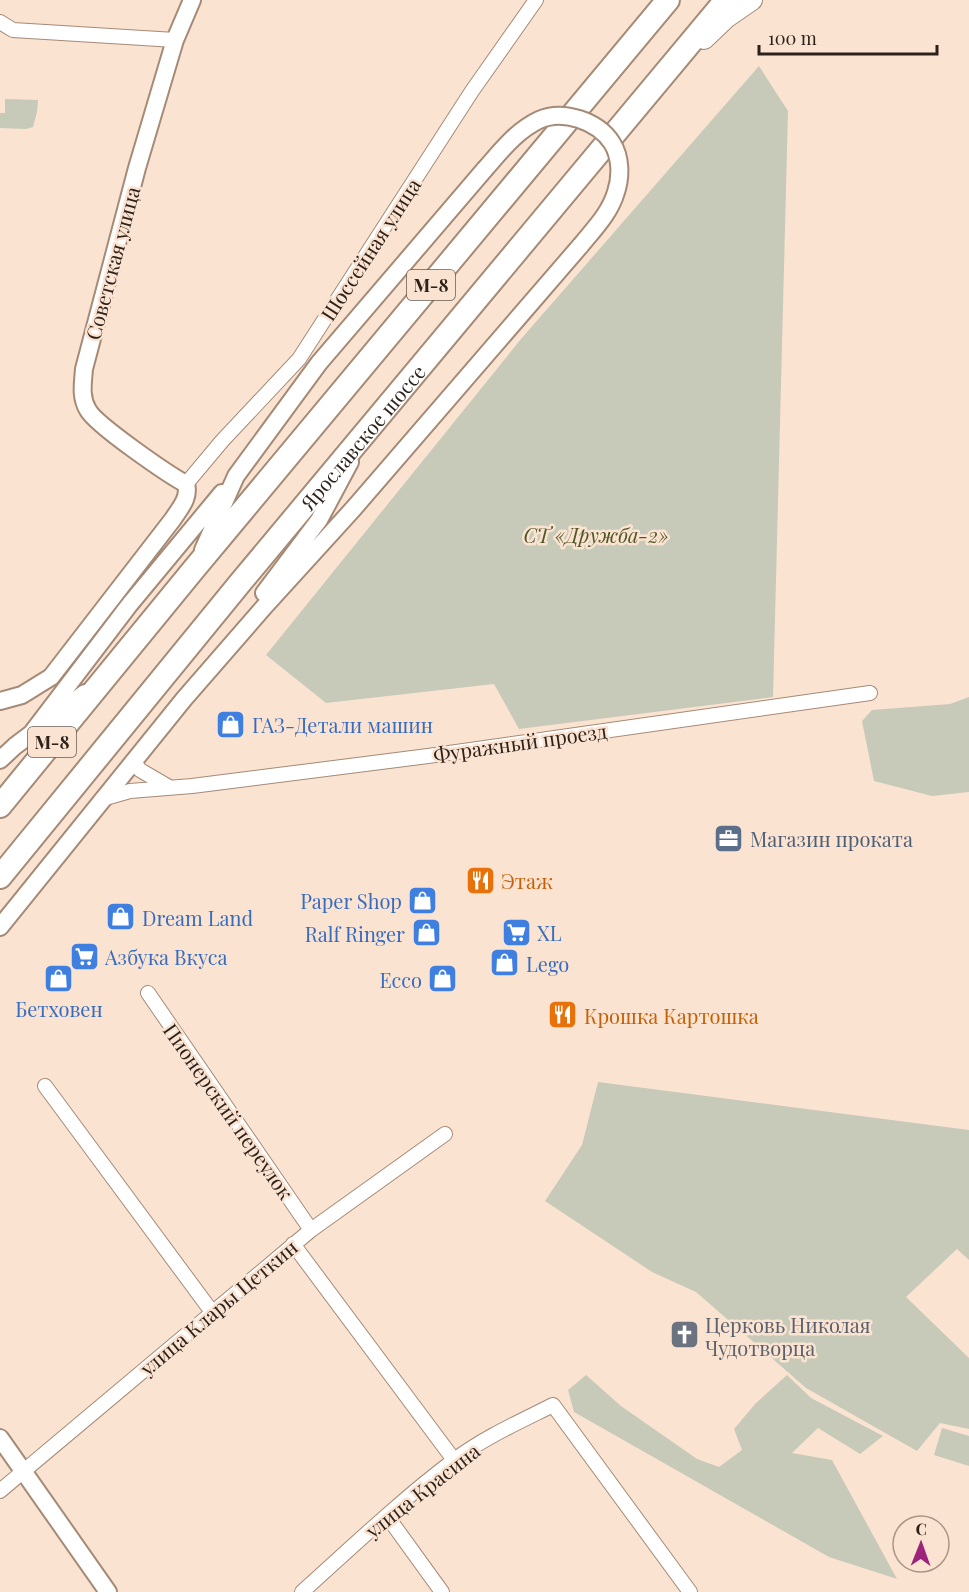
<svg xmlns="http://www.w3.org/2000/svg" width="969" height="1592" font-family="'Playfair Display',serif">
<rect width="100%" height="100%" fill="#fbe3d2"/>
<path fill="#c7cab8" d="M759 66 788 111 773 697 519 729 494 684 326 703 266 655 521 339Z
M5 99 38 100 37 112 33 127 26 129 0 128V113H5Z
M969 697V792L932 796 874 781 862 721 872 710 950 704Z
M598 1082 969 1130V1260L957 1249 906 1297 969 1358V1429L940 1423 917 1451 806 1388 696 1292 652 1272 545 1201 582 1145Z
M586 1375 621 1406 697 1459 719 1467 742 1450 734 1429 756 1403 787 1375 811 1398 883 1436 860 1454 818 1428 792 1453 832 1460 897 1579 829 1557 574 1412 568 1390Z
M942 1428 969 1436V1466L934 1455Z"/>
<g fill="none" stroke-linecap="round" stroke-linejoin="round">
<defs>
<path id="minor" d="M0 22 13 30 175 40
M186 484 222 441 299 359 472 91 536 0
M133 761 140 770 169 787
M102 799 130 791 192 786 428 756 870 693
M148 993 311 1230
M45 1086 212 1312
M293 1244 454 1460
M0 1491 311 1230 445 1134
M387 1516 442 1592
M302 1592C351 1548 400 1501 453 1461 483 1438 519 1422 553 1405L690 1592"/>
<path id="tertiary" d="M203 550 236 476 319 363 485 169
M264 593 319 520 350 462
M0 701 22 695 51 677 173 519C180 508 190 498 186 484 169 475 96 425 88 410 80 397 83 383 84 369L137 168 175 40 192 0
M31 734 130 604 222 493
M0 760 15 746 85 693
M0 927 184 699 264 607 354 508 581 245
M0 1438 108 1592"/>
<path id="secondary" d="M704 39 726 18 752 0"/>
<g id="trunk">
<path d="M0 806 194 569 668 0"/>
<path id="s1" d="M0 877 240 583 726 0"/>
</g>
</defs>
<use href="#minor" stroke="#a58a76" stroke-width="16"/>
<use href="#tertiary" stroke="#a58a76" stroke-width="20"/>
<use href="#secondary" stroke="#a58a76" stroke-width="22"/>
<use href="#trunk" stroke="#a58a76" stroke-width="26"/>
<use href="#minor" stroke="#fff" stroke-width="14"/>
<use href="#tertiary" stroke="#fff" stroke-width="16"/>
<use href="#secondary" stroke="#fff" stroke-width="20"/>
<use href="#trunk" stroke="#fff" stroke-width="22"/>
<defs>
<path id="tertiary-bridge" d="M485 169C501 151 516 131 539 120 563 109 598 121 612 143 621 157 621 177 616 192 610 213 594 229 581 245"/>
</defs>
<use href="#tertiary-bridge" stroke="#a58a76" stroke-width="20" stroke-linecap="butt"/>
<use href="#tertiary-bridge" stroke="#fff" stroke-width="16"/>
</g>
<defs>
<symbol id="shop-square" viewBox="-11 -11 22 22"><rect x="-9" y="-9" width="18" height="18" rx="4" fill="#3f7fe0" stroke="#fbe3d2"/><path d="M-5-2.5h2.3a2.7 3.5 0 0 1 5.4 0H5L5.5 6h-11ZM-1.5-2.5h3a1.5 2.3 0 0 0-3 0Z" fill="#fff"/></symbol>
<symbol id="office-square" viewBox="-11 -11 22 22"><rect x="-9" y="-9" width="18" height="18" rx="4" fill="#5c6f8a" stroke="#fbe3d2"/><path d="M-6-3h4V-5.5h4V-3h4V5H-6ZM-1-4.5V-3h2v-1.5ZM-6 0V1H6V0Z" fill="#fff"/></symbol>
<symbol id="restaurant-square" viewBox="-11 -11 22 22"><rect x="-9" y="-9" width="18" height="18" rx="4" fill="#e8710a" stroke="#fbe3d2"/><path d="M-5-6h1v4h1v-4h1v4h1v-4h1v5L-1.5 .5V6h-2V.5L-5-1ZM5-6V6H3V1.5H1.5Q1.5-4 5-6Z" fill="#fff"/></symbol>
<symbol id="supermarket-square" viewBox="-11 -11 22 22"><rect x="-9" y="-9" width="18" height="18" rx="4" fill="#3f7fe0" stroke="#fbe3d2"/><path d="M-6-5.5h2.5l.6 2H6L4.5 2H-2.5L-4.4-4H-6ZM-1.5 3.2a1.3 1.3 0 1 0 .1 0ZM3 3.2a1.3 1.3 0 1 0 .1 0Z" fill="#fff"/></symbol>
<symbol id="church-square" viewBox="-11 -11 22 22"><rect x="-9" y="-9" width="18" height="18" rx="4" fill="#6b7280" stroke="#fbe3d2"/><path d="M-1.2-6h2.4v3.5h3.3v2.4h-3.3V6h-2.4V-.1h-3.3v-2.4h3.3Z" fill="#fff"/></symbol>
</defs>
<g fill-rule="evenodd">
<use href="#shop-square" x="214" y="708" width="33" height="33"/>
<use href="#office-square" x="712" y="822" width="33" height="33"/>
<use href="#restaurant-square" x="464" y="864" width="33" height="33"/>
<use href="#shop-square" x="406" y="884" width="33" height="33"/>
<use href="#shop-square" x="104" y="900" width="33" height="33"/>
<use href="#supermarket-square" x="500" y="916" width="33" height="33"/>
<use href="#shop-square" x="410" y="916" width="33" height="33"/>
<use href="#supermarket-square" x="68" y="940" width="33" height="33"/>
<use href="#shop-square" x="488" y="946" width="33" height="33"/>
<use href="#shop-square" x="42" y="962" width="33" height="33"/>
<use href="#shop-square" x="426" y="962" width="33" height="33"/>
<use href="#restaurant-square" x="546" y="998" width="33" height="33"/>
<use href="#church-square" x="668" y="1318" width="33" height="33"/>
</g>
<g text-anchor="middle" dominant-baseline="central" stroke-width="5" stroke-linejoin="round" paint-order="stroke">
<g fill="#fbe3d2" stroke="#6b5c51" stroke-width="1.5">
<rect x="407" y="270" width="48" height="30" rx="4.5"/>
<rect x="28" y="727" width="48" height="30" rx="4.5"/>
</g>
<g font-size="18" font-weight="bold" fill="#2d221a">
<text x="431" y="285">М-8</text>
<text x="52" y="742">М-8</text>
</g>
<g font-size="20" fill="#2d221a" stroke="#fbe3d2">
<text transform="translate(370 249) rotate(-57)">Шоссейная улица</text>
<text transform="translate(112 263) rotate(-75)">Советская улица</text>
<text stroke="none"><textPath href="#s1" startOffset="570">Ярославское шоссе</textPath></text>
<text transform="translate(520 742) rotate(-8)">Фуражный проезд</text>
<text transform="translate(229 1111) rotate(55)">Пионерский переулок</text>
<text transform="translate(218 1307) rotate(-40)">улица Клары Цеткин</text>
<text transform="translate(422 1490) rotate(-38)">улица Красина</text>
</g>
<g font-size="20" font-style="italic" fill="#515726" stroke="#fbe3d2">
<text x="596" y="534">СТ «Дружба-2»</text>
</g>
<g font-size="20" fill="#366cbe" stroke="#fbe3d2" text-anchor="start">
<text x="252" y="724">ГАЗ-Детали машин</text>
<text x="402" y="900" text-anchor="end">Paper Shop</text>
<text x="142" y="917">Dream Land</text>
<text x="537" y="932">XL</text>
<text x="405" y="933" text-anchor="end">Ralf Ringer</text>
<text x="105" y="956">Азбука Вкуса</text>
<text x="526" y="963">Lego</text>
<text x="422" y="979" text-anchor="end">Ecco</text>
<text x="59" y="1008" text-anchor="middle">Бетховен</text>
</g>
<g font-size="20" fill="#4e5e75" stroke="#fbe3d2" text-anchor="start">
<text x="750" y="838">Магазин проката</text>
</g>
<g font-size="20" fill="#c56008" stroke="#fbe3d2" text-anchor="start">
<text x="501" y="880">Этаж</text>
<text x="584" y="1015">Крошка Картошка</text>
</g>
<g font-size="20" fill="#5b616d" stroke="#fbe3d2" text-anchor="start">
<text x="705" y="1324">Церковь Николая<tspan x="705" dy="23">Чудотворца</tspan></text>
</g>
</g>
<g transform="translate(921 1544) rotate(1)"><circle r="28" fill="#fbe3d2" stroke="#a99688" stroke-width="1.5"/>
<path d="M0-4.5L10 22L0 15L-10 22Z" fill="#9d237b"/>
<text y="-9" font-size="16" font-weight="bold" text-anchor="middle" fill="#2d221a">С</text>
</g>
<path d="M759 45v9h178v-9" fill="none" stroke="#2d221a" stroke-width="3"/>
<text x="768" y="45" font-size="18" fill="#2d221a" stroke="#fbe3d2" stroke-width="4.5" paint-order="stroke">100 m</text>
</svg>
